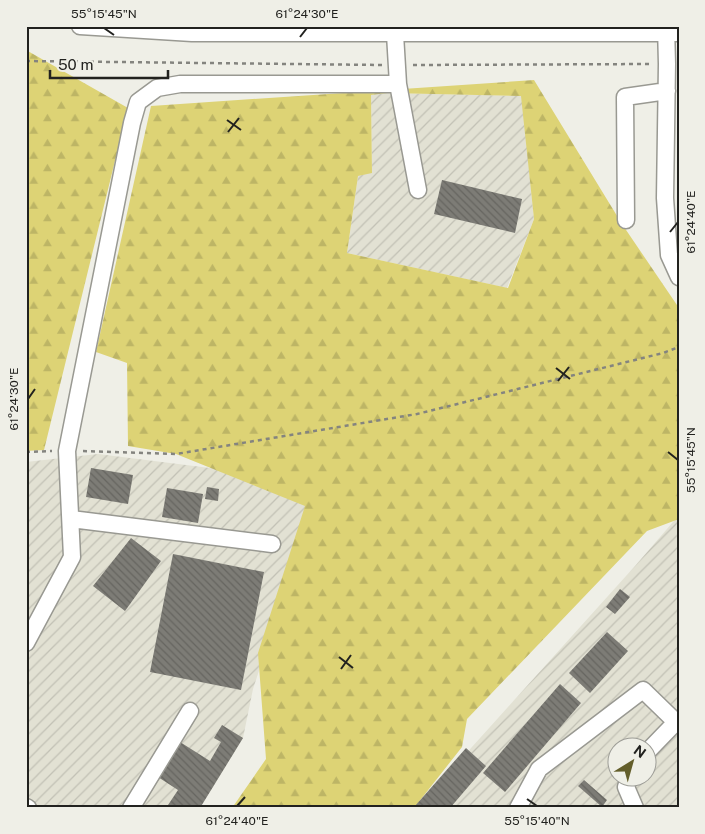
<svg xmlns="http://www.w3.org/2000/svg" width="705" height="834" font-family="'Public Sans',sans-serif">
<defs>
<pattern id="industrial-furrows" width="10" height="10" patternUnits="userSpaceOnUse" patternTransform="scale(1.25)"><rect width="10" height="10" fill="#e2e1d3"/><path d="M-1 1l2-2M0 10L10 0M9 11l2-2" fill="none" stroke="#c2c1b5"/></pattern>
<pattern id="forest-firs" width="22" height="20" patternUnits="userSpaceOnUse" patternTransform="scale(1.25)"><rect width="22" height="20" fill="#ddd375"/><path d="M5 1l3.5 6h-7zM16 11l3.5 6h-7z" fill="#bdb565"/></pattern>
<pattern id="building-back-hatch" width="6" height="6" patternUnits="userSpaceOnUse" patternTransform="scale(1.25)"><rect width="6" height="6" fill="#7d7c76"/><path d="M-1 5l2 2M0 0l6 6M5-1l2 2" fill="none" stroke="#666560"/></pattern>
</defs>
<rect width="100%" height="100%" fill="#efefe7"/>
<path fill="url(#industrial-furrows)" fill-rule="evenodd" d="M388 93 522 96 534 219 507 288 347 253 358 176 372 172 371 95Z
M98 454 321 482 253 689 243 738 200 808H26V462Z
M679 515V808H417L635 566ZM618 746H648V776H618Z"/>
<path fill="url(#forest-firs)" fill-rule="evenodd" d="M26 50 128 108 44 450 26 451Z
M534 80 622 224 679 308V519L647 531 467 719 462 747 414 808H232L266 759 258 653 305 506 176 454 128 446 127 363 96 352 151 106ZM388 93 521 96 534 219 508 288 347 253 358 176 372 173 371 95Z"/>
<path fill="url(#building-back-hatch)" d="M442 180 522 199 515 233 434 214Z
M91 468 133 475 128 504 86 497Z
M207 487 219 489 218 501 205 499Z
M167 488 203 494 198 523 162 517Z
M131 538 161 561 125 611 93 586Z
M173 554 264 572 241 690 150 672Z
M620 589 630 597 615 614 606 607Z
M607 632 628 651 590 693 569 673Z
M560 684 581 703 505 792 483 773Z
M222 725 243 738 200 808H166L178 790 158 777 180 742 210 761 221 742 214 738Z
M466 748 486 766 450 808H417L415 806Z
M584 780 607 800 602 807 578 786Z"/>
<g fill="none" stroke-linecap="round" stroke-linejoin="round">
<defs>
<path id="minor" d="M80 26 192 33H679
M666 26 667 64 665 198 669 255 679 277
M398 84 418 190
M626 220 625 97 667 91
M71 519 272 544
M26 643 72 557 67 451 132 123 138 102 157 88 180 84H398L395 34
M648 751 676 722
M630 776 626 787 635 808
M26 807 28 808
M131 808 190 711
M518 808 539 769 643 690 679 725"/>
</defs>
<use href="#minor" stroke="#999992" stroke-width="19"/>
<path stroke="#84847f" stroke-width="2.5" stroke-dasharray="4 4" stroke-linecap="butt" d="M26 61 382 65
M413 65 652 64
M83 451 176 454 417 414 663 353 679 347
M26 452 52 451"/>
<use href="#minor" stroke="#fff" stroke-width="16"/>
</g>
<path fill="none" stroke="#22221f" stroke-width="2" d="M104 28 114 35M300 37 307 28M227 120 241 130M228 132 239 118M670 232 678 222M556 368 570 379M558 381 569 367M28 399 35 389M668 452 678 460M339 657 353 668M341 669 351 655M527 799 537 806M237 806 245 797"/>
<rect width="705" height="834" fill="none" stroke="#efefe7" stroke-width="55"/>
<g transform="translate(632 762) rotate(37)"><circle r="24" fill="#efefe7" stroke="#9d9d97"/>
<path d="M0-4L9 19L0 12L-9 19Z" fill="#635e2a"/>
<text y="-8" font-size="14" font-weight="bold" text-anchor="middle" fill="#22221f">N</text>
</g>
<path d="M50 70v8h118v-8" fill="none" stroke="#22221f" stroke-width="2.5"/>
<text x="58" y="70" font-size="15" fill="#22221f" stroke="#efefe7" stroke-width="4" paint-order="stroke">50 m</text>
<rect x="28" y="28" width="650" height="778" fill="none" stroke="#22221f" stroke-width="2"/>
<g font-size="12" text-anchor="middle" fill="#22221f">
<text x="104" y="18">55°15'45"N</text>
<text x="307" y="18">61°24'30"E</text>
<text transform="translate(691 222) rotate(-90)" y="4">61°24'40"E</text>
<text transform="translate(14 399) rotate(-90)" y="4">61°24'30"E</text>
<text transform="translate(691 460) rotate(-90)" y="4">55°15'45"N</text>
<text x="237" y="825">61°24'40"E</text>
<text x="537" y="825">55°15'40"N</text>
</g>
</svg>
